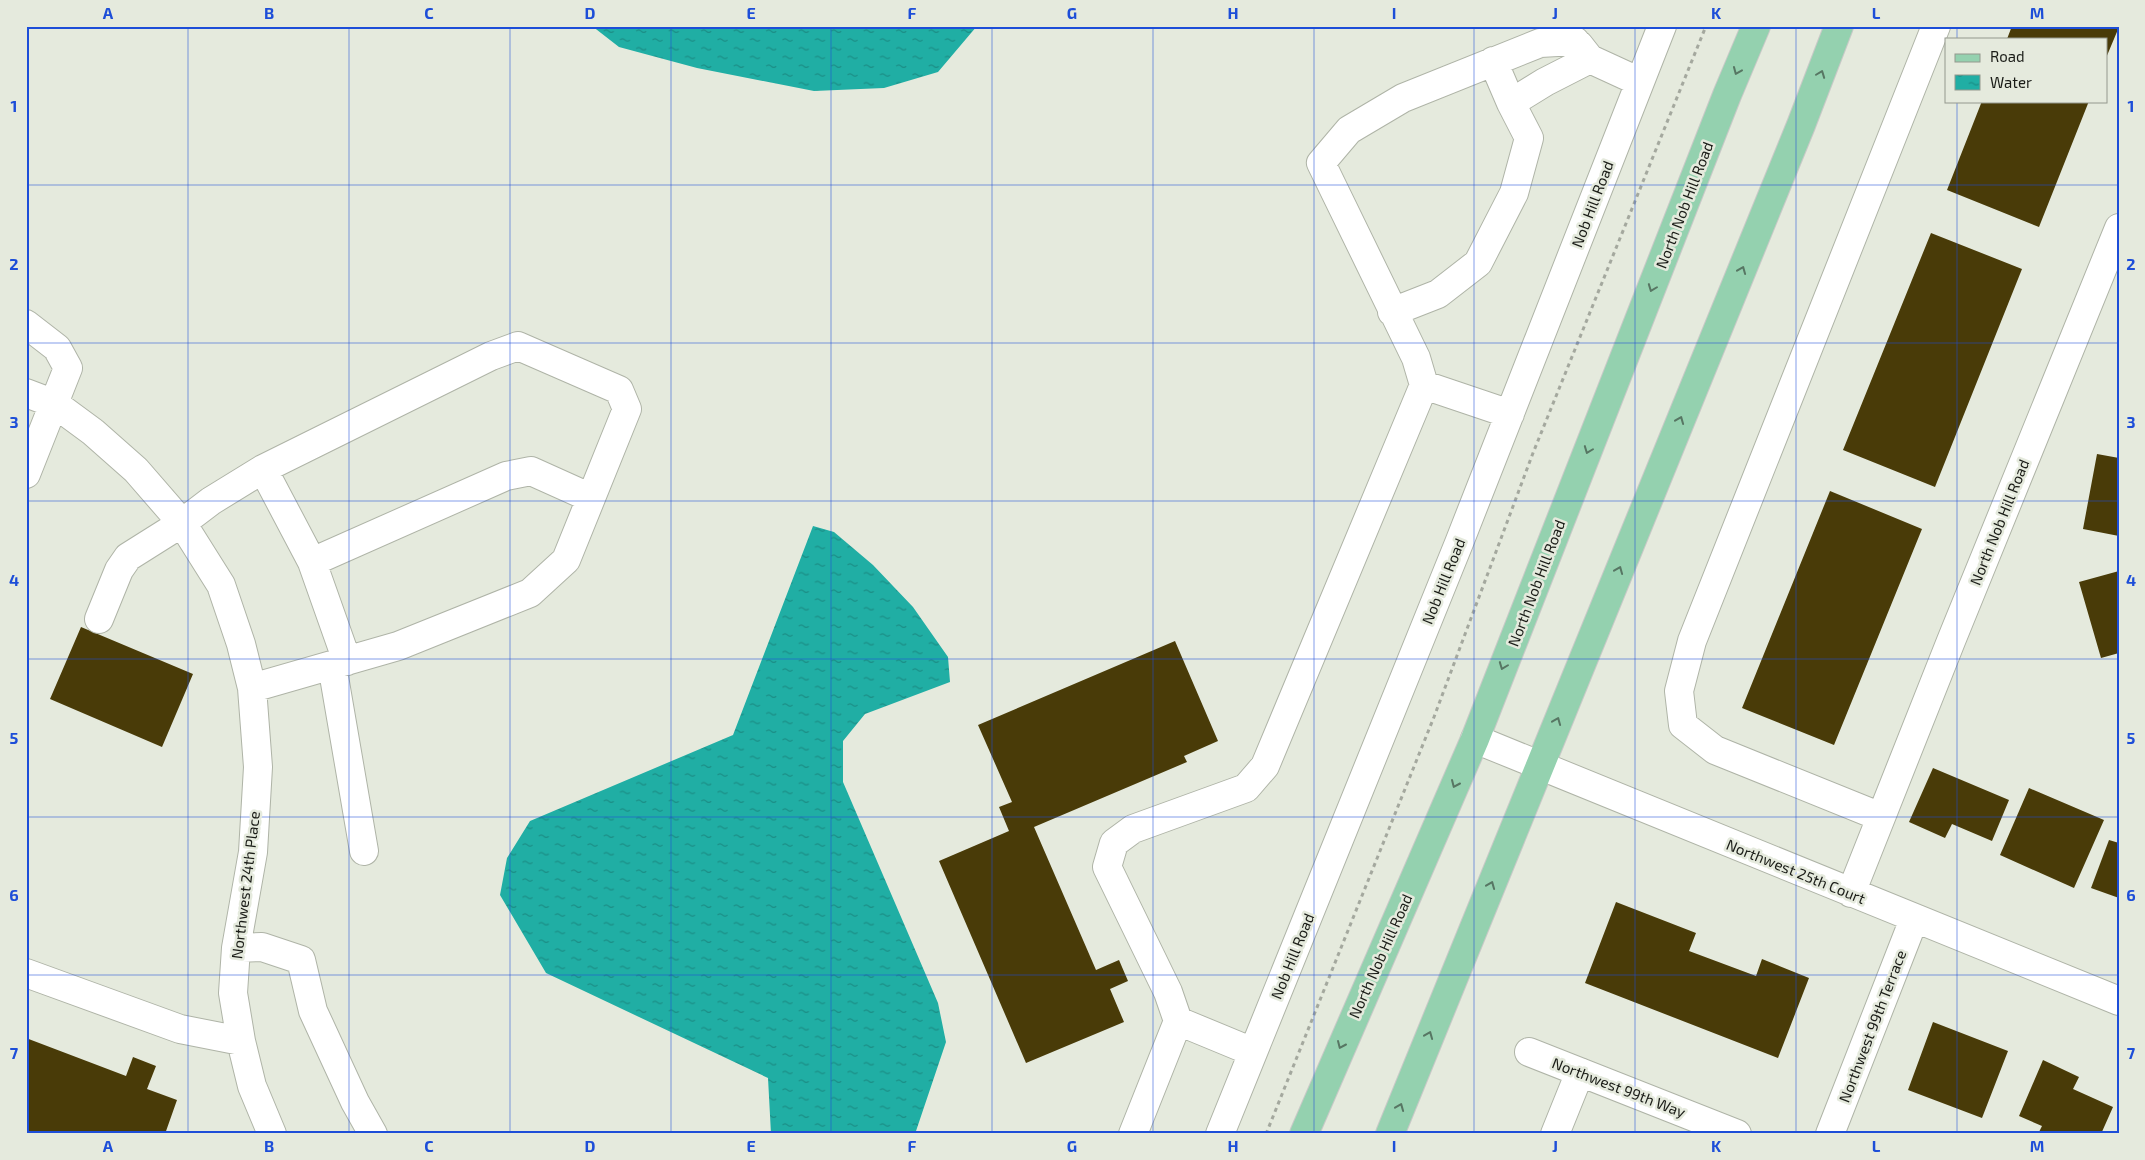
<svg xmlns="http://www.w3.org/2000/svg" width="2145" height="1160" font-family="'Exo 2',sans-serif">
<defs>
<pattern id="water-ripples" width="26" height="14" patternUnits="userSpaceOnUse" patternTransform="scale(1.25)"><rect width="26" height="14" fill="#20aea4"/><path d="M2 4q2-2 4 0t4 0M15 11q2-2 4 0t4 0" fill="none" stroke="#1b8d85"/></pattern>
</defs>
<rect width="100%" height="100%" fill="#e5eadd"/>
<path fill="url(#water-ripples)" d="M592 26H977L938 72 884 88 814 91 697 68 619 47Z
M813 526 834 532 873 565 913 607 948 657 950 682 865 714 843 741V782L938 1003 946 1042 915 1134H771L768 1078 546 973 500 895 507 858 530 821 733 735Z"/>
<path fill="#493b08" d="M2012 26H2119V27L2106 58V39H2007Z
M1982 101H2089L2039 227 1947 190Z
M1931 233 2022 269 1935 487 1843 450Z
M2097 454 2119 458V536L2083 529Z
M1830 491 1922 529 1834 745 1742 708Z
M2119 571V653L2101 658 2079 582Z
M81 627 193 674 162 747 50 699Z
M1175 641 1218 741 1184 756 1187 762 1034 827 1096 970 1119 960 1128 981 1110 989 1124 1022 1026 1063 939 861 1009 831 999 807 1012 802 978 725Z
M1933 768 2009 800 1992 841 1952 824 1945 838 1909 822Z
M2029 788 2104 820 2074 888 2000 855Z
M2109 840 2119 843V898L2091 888Z
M1616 902 1696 933 1689 951 1756 976 1762 959 1809 978 1778 1058 1585 983Z
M1933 1022 2008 1051 1982 1118 1908 1090Z
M26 1038 126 1076 133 1057 156 1066 147 1089 177 1100 165 1134 26 1133Z
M2043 1060 2079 1077 2073 1089 2113 1107 2101 1134H2038L2042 1126 2019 1116Z"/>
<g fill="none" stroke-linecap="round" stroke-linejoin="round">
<defs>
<path id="minor" d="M1579 45 1590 59 1640 82
M1493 61 1511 103
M1392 312 1438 294 1478 263 1514 193 1529 138 1511 103 1545 82 1590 59
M26 324 57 348 68 368 26 474
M1424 385 1510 414
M26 393 55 404 93 432 136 470 182 523 221 585 241 644 252 688 258 767 253 852 236 948 233 993 241 1041 252 1086 272 1134
M263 469 312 562 347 661
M312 562 506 476 531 471 591 498
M99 619 119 570 128 557 182 523 211 501 263 469 491 356 518 346 619 390 627 409 566 560 530 593 398 646 252 688
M332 665 364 851
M1475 739 2119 1001
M1881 817 1715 750 1683 725 1679 691 1692 641 1936 26
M1851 893 1951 641 2119 228
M236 948 262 947 301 960 313 1011 355 1102 373 1134
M26 973 180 1029 241 1041
M1178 1021 1253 1052
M1529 1052 1737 1134
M1133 1134 1178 1021 1168 992 1107 867 1114 843 1133 829 1246 788 1265 766 1424 385 1416 358 1321 163 1349 130 1403 98 1540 43 1575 41
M1220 1134 1459 543 1662 26
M1555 1134 1580 1072
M1830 1134 1914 919"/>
<path id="major" d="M1304 1134 1475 739 1727 95 1756 26
M1390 1134 1801 125 1839 26"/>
</defs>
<use href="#minor" stroke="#afb4a7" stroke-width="30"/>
<use href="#major" stroke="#c8c9c7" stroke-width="30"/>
<path stroke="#a4a89e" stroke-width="3" stroke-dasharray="4 4" stroke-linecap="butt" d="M1266 1134 1434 717 1533 453 1706 26"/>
<use href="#minor" stroke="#fff" stroke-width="28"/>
<use href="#major" stroke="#94d1af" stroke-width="28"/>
</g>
<defs><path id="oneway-chevron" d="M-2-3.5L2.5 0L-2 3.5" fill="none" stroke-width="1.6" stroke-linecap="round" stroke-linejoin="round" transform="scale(1.25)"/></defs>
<g stroke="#577663">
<use href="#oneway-chevron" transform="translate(1737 71) rotate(113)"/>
<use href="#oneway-chevron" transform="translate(1821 74) rotate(-69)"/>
<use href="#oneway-chevron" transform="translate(1742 270) rotate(-68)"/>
<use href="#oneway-chevron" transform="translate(1652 288) rotate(111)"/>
<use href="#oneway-chevron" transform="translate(1680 420) rotate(-68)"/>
<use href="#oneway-chevron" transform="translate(1588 450) rotate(111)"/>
<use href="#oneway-chevron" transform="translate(1619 570) rotate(-68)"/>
<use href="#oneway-chevron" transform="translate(1503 666) rotate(111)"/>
<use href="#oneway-chevron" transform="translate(1557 721) rotate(-68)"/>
<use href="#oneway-chevron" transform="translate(1455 784) rotate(114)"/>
<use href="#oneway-chevron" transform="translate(1491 885) rotate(-68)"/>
<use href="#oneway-chevron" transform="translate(1429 1035) rotate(-68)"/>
<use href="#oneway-chevron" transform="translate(1341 1045) rotate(114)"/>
<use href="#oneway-chevron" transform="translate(1400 1107) rotate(-68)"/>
</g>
<path fill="none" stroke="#1d4ed8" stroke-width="1" stroke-opacity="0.55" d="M188 26V1134M349 26V1134M510 26V1134M671 26V1134M831 26V1134M992 26V1134M1153 26V1134M1314 26V1134M1474 26V1134M1635 26V1134M1796 26V1134M1957 26V39M1957 101V1134M26 185H2119M26 343H2119M26 501H2119M26 659H2119M26 817H2119M26 975H2119"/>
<g text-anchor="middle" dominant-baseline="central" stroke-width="5" stroke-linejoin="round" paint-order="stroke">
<g font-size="15" fill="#1a1c17" stroke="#e5eadd">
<text transform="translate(1592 204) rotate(-69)">Nob Hill Road</text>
<text transform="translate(1684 205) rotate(-69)">North Nob Hill Road</text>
<text transform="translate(1999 522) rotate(-68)">North Nob Hill Road</text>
<text transform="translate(1443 581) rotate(-68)">Nob Hill Road</text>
<text transform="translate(1536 583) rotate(-69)">North Nob Hill Road</text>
<text transform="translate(1796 871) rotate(22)">Northwest 25th Court</text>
<text transform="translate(245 885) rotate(-83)">Northwest 24th Place</text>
<text transform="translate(1292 956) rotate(-68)">Nob Hill Road</text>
<text transform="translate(1380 956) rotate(-66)">North Nob Hill Road</text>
<text transform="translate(1872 1026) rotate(-69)">Northwest 99th Terrace</text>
<text transform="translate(1619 1087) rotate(21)">Northwest 99th Way</text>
</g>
</g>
<rect width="2145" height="1160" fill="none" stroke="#e5eadd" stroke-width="55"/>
<rect x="1945" y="38" width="162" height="65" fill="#e5eadd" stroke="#94988e"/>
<rect x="1955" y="54" width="25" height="8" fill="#94d1af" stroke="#94988e"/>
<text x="1990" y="62" font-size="15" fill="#1a1c17">Road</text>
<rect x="1955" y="75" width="25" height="15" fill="url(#water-ripples)" stroke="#94988e"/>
<text x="1990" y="88" font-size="15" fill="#1a1c17">Water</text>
<rect x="28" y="28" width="2090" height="1104" fill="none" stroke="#1d4ed8" stroke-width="2"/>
<g font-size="16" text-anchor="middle" font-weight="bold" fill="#1d4ed8">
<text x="108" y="19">A</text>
<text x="269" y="19">B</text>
<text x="429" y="19">C</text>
<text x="590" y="19">D</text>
<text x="751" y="19">E</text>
<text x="912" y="19">F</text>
<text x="1072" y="19">G</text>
<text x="1233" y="19">H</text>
<text x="1394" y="19">I</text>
<text x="1555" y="19">J</text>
<text x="1716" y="19">K</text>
<text x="1876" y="19">L</text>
<text x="2037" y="19">M</text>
<text x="14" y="112">1</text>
<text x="2131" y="112">1</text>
<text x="14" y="270">2</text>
<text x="2131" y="270">2</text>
<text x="14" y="428">3</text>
<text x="2131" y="428">3</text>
<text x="14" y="586">4</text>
<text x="2131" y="586">4</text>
<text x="14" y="744">5</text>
<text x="2131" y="744">5</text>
<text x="14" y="901">6</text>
<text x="2131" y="901">6</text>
<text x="14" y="1059">7</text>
<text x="2131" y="1059">7</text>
<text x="108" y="1152">A</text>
<text x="269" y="1152">B</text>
<text x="429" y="1152">C</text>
<text x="590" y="1152">D</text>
<text x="751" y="1152">E</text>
<text x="912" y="1152">F</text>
<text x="1072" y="1152">G</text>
<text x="1233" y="1152">H</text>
<text x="1394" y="1152">I</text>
<text x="1555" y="1152">J</text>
<text x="1716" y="1152">K</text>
<text x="1876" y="1152">L</text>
<text x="2037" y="1152">M</text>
</g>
</svg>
